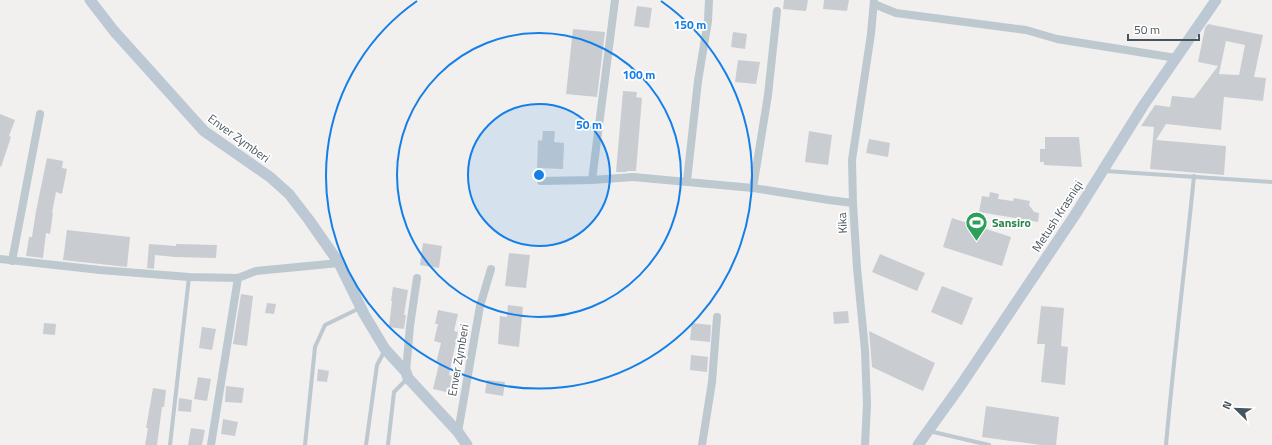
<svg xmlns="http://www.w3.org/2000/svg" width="1272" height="445" font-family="'Titillium Web',sans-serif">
<rect width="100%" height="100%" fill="#f2efef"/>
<path fill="#c9cdd2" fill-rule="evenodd" d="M784 0H808L806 11 783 9Z
M824 0H849L847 11 823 9Z
M637 6 652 8 649 28 634 26Z
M1208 24 1263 35 1254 77 1266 78 1263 101 1224 97 1221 130 1166 124 1156 140 1226 146 1224 175 1150 169 1154 127 1141 126 1155 105 1170 107 1172 96 1194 98 1218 66 1198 62 1205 28ZM1226 41 1245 45 1239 75 1219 74Z
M573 29 605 32 597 97 566 94Z
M733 32 747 34 745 49 731 47Z
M738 60 760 62 756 84 735 82Z
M623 91 637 92 636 97 642 98 636 171H627L626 172H616Z
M0 114 15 120 9 136 11 137 1 167 0 166Z
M543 131H555L554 142 564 143 563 169 537 168 538 140 542 141Z
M809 131 832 135 828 165 805 162Z
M1045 137H1079L1082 167 1044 165V162H1040V149H1045Z
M869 139 890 143 888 157 866 153Z
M47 158 63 161 62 168 67 169 62 194 56 192 52 213H53L50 234 46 233 43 258 26 256 29 237H32L36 211Z
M990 192 999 194 998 199 1013 201 1014 198 1030 201 1029 205 1032 209 1034 212 1039 213 1038 222 979 212 982 196 989 197Z
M952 218 1011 237 1002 266 943 247Z
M67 230 130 237 127 267 63 260Z
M423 243 442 246 439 268 420 265Z
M149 244 176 246V244L217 245 216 258 175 257 155 255 154 269 147 268Z
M509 253 530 255 526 288 505 286Z
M880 254 925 273 917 291 872 272Z
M942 286 973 298 962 325 931 312Z
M393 287 408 290 404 315H406L404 329 389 327 392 301H391Z
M241 294 253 296 247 346 233 344Z
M267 303 276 304 274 314 265 313Z
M508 305 523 307 519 347 498 344 500 316 507 317Z
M1041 306 1064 308 1061 346 1068 347 1065 385 1041 382 1045 344H1037Z
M438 310 458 314 454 331 458 332 449 375 455 377 452 390 447 388 446 392 433 389 439 364 436 363 441 343 434 341 438 324H435Z
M848 311 849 323 834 324 833 312Z
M44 323 56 324 55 335 43 334Z
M692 323 711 325 710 342 690 340Z
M202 327 216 329 212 350 199 348Z
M869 331 935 363 923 391 872 367Z
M691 355 708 357 707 372 690 370Z
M318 369 329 371 327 382 317 381Z
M198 377 211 379 207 401 194 399Z
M487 380 505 382 503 396 485 393Z
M226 386 244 388 242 403 225 402Z
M153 388 166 390 164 407H162L157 445H145L148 428H146Z
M179 398 192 400 191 412 178 411Z
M986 406 1059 417 1056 445H1041L982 437Z
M223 419 238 422 235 436 221 434Z
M191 428 205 430 202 445H188Z"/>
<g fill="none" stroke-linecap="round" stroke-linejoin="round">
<path stroke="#bdc8cf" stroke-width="4" d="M1105 171 1272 182
M929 431 989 445
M170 445 189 277
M305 445 315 347 325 325 360 308
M366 445 377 365 385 350
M388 445 394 392 407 379
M1166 445C1174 355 1185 266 1194 176"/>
<path stroke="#bdc8cf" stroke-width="8" d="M874 4 896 13 1026 30 1057 39 1176 58
M592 180 615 0
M541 181 592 180 633 177 753 188 829 200 853 203
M687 181 698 81 708 21 709 0
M753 188 768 95 777 11
M0 259 100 270 189 277 238 278 256 271 339 263
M12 261 40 114
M406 372 410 326 417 278
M458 432 480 306 491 269
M211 445 238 278
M702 445 712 382 717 317
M865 445 867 404 865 350 857 268 853 203 852 160 871 34 874 0"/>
<path stroke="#bcc9d4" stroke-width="11" d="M90 0 114 31 204 131 270 177 289 194 309 220 339 263 364 314 385 349 406 372 408 378 458 432 467 445
M918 445 961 385 1075 215 1143 106 1216 0"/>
</g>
<circle cx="539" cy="175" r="71" fill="#147fe7" fill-opacity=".12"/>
<g fill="none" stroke="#147fe7" stroke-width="2">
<circle cx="539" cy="175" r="71"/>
<circle cx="539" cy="175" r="142"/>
<path d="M661 1A213 213 0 1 1 417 1"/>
</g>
<defs>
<symbol id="stadium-pin" viewBox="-11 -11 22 30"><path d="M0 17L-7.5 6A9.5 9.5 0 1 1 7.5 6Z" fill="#2e9e5b" stroke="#fff"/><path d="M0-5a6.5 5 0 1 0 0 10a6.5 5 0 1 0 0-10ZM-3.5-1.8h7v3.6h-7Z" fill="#fff"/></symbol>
</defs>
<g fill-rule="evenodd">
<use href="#stadium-pin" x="964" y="210" width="25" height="34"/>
</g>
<g text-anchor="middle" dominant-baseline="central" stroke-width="3.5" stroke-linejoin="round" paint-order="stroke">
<g font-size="12" fill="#47545d" stroke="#fff">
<text transform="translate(239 138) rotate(36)">Enver Zymberi</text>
<text transform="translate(1057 216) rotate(-57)">Metush Krasniqi</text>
<text transform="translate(842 223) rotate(-93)">Kika</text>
<text transform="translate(458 360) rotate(-80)">Enver Zymberi</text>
</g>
<g font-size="12" font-weight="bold" fill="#27864d" stroke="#fff" text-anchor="start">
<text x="992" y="222">Sansiro</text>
</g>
</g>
<circle cx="539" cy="175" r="6" fill="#147fe7" stroke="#fff" stroke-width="2"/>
<g font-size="12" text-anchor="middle" font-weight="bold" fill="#147fe7" stroke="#fff" stroke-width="3.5" stroke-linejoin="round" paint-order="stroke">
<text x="690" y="29">150 m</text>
<text x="639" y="79">100 m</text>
<text x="589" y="129">50 m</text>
</g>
<g transform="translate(1236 409) rotate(293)" stroke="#ffffff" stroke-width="3" paint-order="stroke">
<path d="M0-3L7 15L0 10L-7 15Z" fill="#47545d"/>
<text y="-6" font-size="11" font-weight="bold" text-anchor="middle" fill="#47545d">N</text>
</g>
<path d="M1128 34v6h71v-6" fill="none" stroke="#47545d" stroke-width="2"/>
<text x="1134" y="34" font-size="12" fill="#47545d" stroke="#ffffff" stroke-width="3" paint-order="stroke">50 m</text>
</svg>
